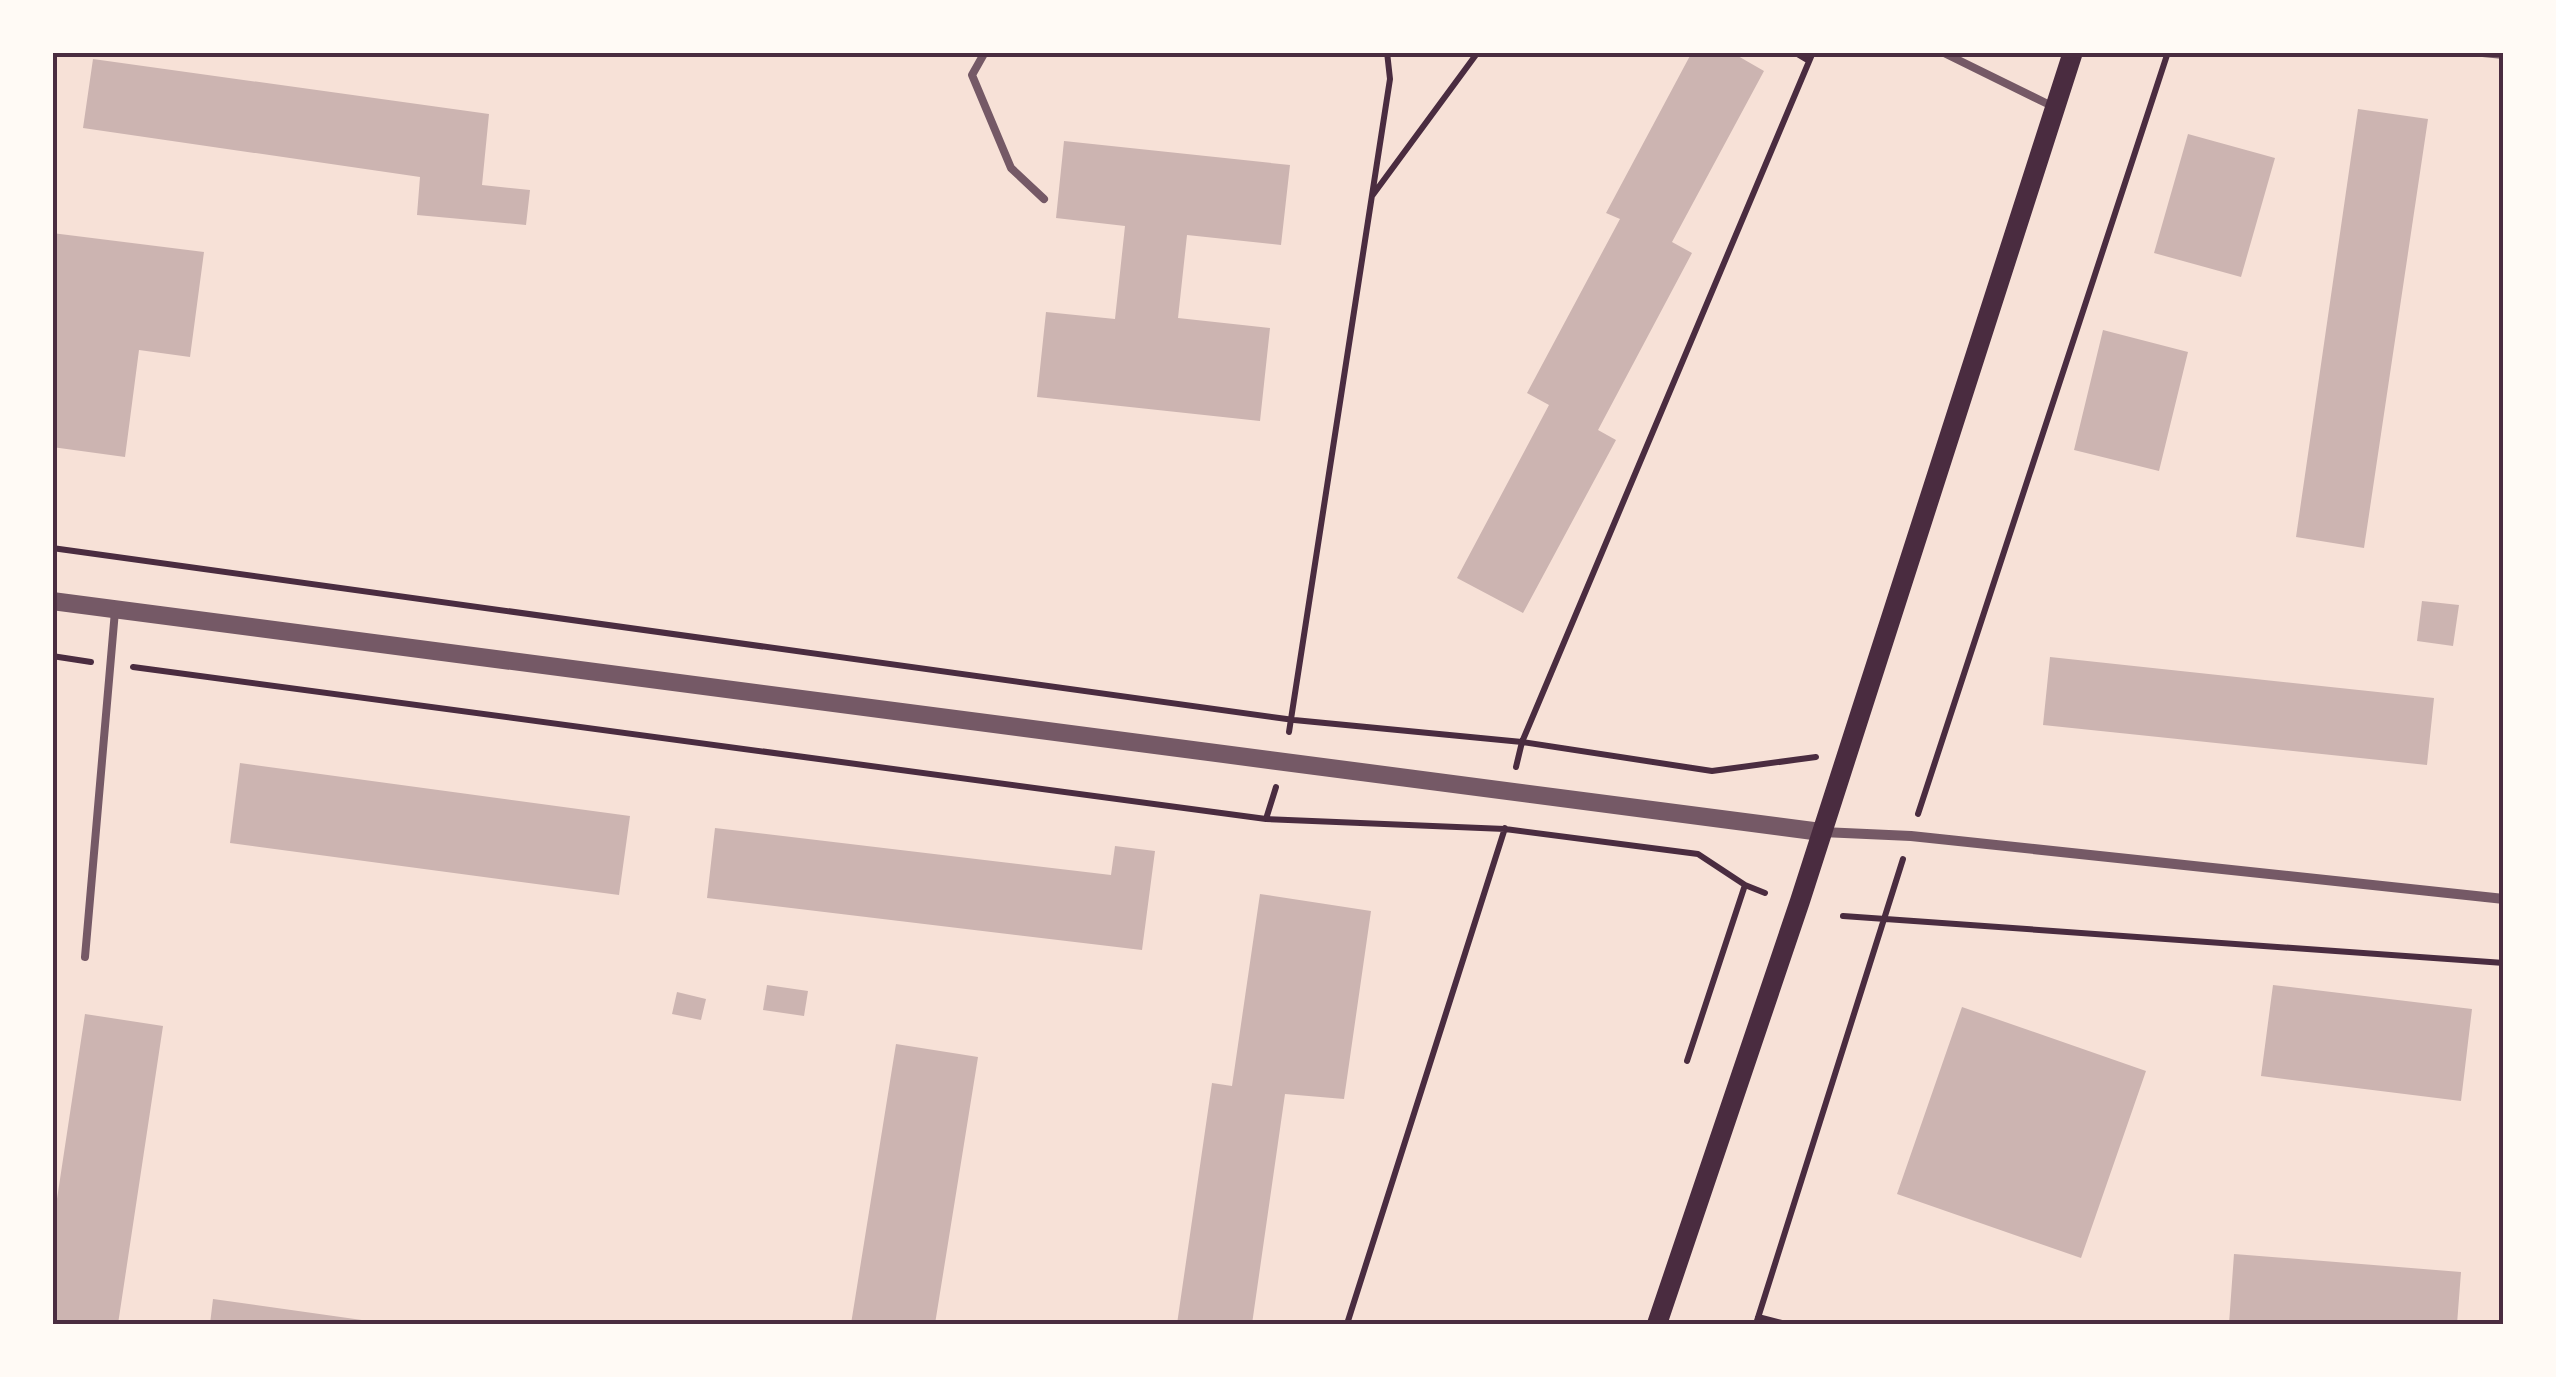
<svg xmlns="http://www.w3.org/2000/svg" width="2556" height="1377" font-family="Lato,sans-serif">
<rect width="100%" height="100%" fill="#f7e1d7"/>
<path fill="#ccb4b1" d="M1692 52H1731L1764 71 1672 242 1692 253 1598 430 1616 440 1523 613 1457 578 1549 405 1527 393 1620 219 1606 213Z
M93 59 489 114 482 185 530 190 526 225 417 215 420 177 83 128Z
M2358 109 2428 119 2364 548 2296 537Z
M2188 134 2275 158 2241 277 2154 253Z
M1064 141 1290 165 1281 245 1187 235 1178 318 1270 328 1260 421 1037 397 1046 312 1115 319 1125 226 1056 218Z
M52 233 204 252 190 357 139 350 125 457 52 447Z
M2103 330 2188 352 2159 471 2074 450Z
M2422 601 2459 605 2453 646 2417 641Z
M2050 657 2434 698 2427 765 2043 725Z
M240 763 630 816 619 895 230 843Z
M715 828 1111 875 1115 846 1155 851 1142 950 707 898Z
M1260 894 1371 911 1344 1099 1285 1094 1252 1324H1177L1212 1083 1232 1086Z
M767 985 808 991 804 1016 763 1010Z
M2273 985 2472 1009 2461 1101 2261 1076Z
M677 992 706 999 701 1020 672 1014Z
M1962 1007 2146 1071 2081 1258 1897 1194Z
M85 1014 163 1026 118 1324H52V1232Z
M896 1044 978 1057 935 1324H851Z
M2234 1254 2461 1272 2457 1324H2229Z
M213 1299 376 1322 375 1324H210Z"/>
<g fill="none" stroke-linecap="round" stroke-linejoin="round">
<path stroke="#4a2c40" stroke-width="6" d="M1794 52 1809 61
M1372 196 1478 52
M52 548 1294 720 1522 742 1712 771 1816 757
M52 656 91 662
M133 667 1266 819 1505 829 1698 854 1745 885 1765 893
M1289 732 1390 79 1387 52
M1516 767 1522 742 1813 52
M1918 814 2168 52
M1266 819 1276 787
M1843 916 2504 963
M1687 1061 1745 885
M1758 1317 1786 1324
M1347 1324 1505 828
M1756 1324 1903 859"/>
<path stroke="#755966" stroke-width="8" d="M985 52 972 75 1011 168 1044 199
M1942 52 2054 107
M2472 52 2504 55
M85 957 115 611"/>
<path stroke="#755966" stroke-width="10" d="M1822 832 1911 836 2504 899"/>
<path stroke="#755966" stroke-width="18" d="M52 601 1821 832"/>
<path stroke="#4a2c40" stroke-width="20" d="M1657 1324 1800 901 2073 52"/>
</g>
<rect width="2556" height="1377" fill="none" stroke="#fffaf5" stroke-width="110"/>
<rect x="55" y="55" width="2446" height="1267" fill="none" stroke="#4a2c40" stroke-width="4"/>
</svg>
